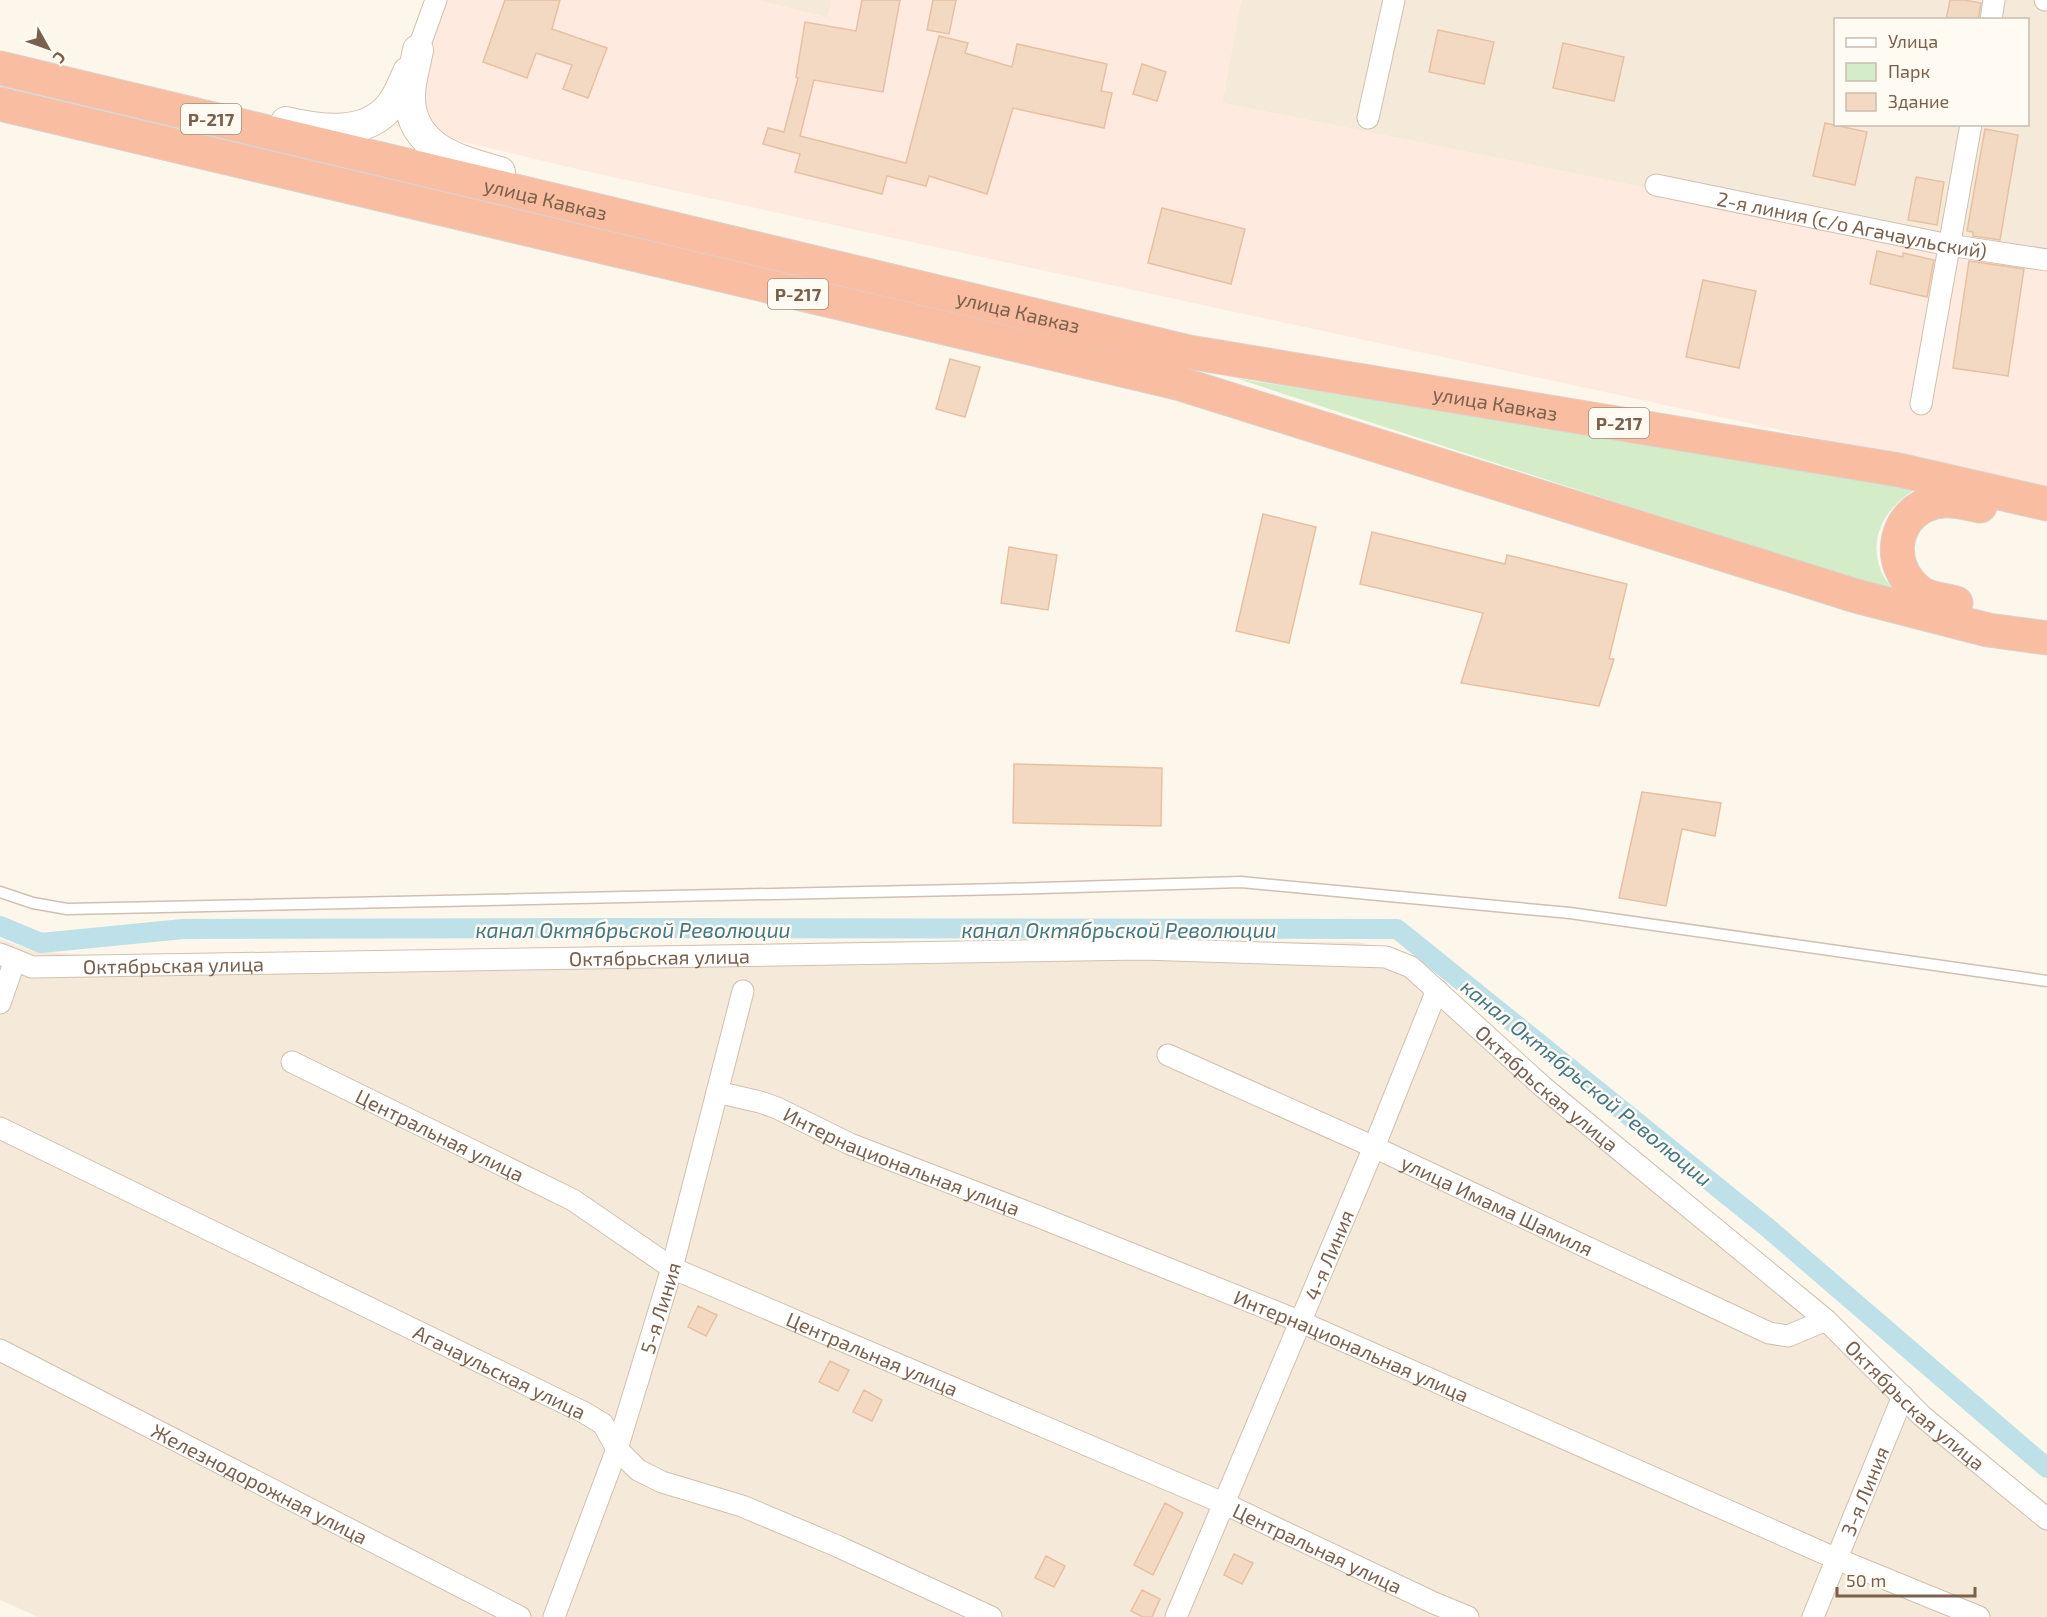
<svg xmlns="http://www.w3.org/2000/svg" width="2047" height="1617" font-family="'Exo 2',sans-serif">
<rect width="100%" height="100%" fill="#fdf7eb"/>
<path fill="#f5ead9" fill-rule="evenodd" d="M756 0H831L828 18Z
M1241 0H2047V268L1222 103ZM1836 20H2028V124H1836Z
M0 939 32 951 114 957 884 941 1359 942 1409 955 1679 1189 1912 1396 2047 1503V1617H38L0 1600Z"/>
<path fill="#feeadf" d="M436 0H756L827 18 831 0H1241L1222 103 2047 268V488L594 173 393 125Z"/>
<path fill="#d4edc8" d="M1235 378 1919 487C1888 505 1867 534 1881 571 1884 579 1892 587 1897 594Z"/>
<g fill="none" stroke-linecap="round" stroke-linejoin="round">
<path stroke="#bee0e9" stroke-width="20" d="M0 926 41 943 183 929 616 928 1397 929 1768 1228 2047 1468"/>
</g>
<path fill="#f4d9c2" stroke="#e7c0a1" stroke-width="1.5" d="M505 0H560L552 29 607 48 588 98 563 89 572 65 536 53 527 78 483 62Z
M862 0H900L883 92 814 80 800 136 906 163 939 36 968 43 965 53 1012 67 1017 44 1107 64 1101 91 1112 93 1104 128 1013 108 987 194 929 176 926 186 887 176 882 194 795 172 800 154 763 144 768 128 784 132 798 78 796 77 805 22 856 31Z
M933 0H956L949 34 927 30Z
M1950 0H1964L1981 3 1978 20H1946Z
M1438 30 1494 42 1484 84 1429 72Z
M1563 43 1624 57 1614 101 1553 88Z
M1142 64 1166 72 1157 101 1133 94Z
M1825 123 1867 132 1855 185 1813 176Z
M1985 129 2018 135 2000 240 1973 236V232L1967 231Z
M1916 177 1944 182 1937 225 1908 220Z
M1162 208 1245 229 1231 284 1148 263Z
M1877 251 1903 257V253L1934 260 1927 297 1870 284Z
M1969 261 2024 269 2008 376 1953 368Z
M1703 280 1756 291 1739 368 1686 357Z
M950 359 980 367 965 417 936 409Z
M1263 514 1316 527 1289 643 1236 631Z
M1372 532 1505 564 1507 555 1627 584 1609 659H1614L1599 706 1461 683 1483 613 1360 584Z
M1009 547 1057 555 1048 610 1001 603Z
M1014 764 1162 768 1161 826 1013 823Z
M1642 792 1721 803 1715 836 1682 829 1666 906 1619 898Z
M698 1306 717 1315 706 1336 688 1327Z
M830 1361 849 1370 838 1391 819 1382Z
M864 1390 882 1400 872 1421 853 1412Z
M1165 1503 1183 1513 1153 1575 1134 1565Z
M1234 1554 1253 1563 1242 1584 1224 1575Z
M1046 1556 1065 1566 1054 1587 1035 1578Z
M1142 1590 1160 1599 1152 1617H1143L1131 1611Z"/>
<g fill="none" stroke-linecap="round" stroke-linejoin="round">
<defs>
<path id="lane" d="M0 892 33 903 67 909 1004 889 1241 882 1570 913 2047 981"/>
<g id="street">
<path d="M2045 0H2047"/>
<path d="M1991 20 1994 0"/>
<path d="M418 50 436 0"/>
<path d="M1368 118 1394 0"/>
<path id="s1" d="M1656 185 1949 245 2047 260"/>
<path d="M1921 404 1971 124"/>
<path id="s2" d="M0 954 32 967 1142 949 1386 957 1411 967 1543 1087 1826 1320 1922 1416 2047 1519"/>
<path d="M0 1003 15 960"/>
<path id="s3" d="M1168 1055 1374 1147 1769 1333 1788 1336 1826 1320"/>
<path id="s4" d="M292 1062 573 1200 672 1268 1223 1503 1434 1603 1468 1617"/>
<path id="s5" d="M717 1092 760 1102 777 1108 850 1144 1037 1216 1301 1322 1837 1559 1979 1617"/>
<path id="s6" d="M0 1128 585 1413 603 1424 617 1449 638 1470 662 1482 742 1506 837 1546 991 1617"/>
<path id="s7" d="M0 1350 520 1617"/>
<path id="s8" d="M554 1617 617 1449 672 1268 743 991"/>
<path id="s9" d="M1176 1617 1374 1147 1437 990"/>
<path id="s10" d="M1813 1617 1903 1396"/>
</g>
<path id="secondary" d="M418 50C415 66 409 84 410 100 412 149 461 161 500 172
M286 122C321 130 366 137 391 105 399 95 403 83 408 72"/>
<g id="highway">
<path id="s11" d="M0 68 1189 352 1899 470 2047 504"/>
<path d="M0 104 1181 384 1856 596 1988 630 2047 638"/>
<path d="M1956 603C1946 600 1930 599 1921 593 1881 565 1894 505 1943 501 1954 500 1969 504 1980 506"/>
</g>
</defs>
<use href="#lane" stroke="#d1c0af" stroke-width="13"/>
<use href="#street" stroke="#d1c0af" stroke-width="23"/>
<use href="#secondary" stroke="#d5c1ad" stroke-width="32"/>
<use href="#highway" stroke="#dad2cd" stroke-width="35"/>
<use href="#lane" stroke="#fff" stroke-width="10"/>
<use href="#street" stroke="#fff" stroke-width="21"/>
<use href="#secondary" stroke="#fff" stroke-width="30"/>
<use href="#highway" stroke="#f9bda1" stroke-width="33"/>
</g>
<g text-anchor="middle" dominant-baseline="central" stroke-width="5" stroke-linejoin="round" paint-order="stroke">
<g fill="#fffbf2" stroke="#a38e7e" stroke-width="1.5">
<rect x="181" y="104" width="60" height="30" rx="4.5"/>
<rect x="768" y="279" width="60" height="30" rx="4.5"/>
<rect x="1589" y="408" width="60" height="30" rx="4.5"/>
</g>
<g font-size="18" font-weight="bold" fill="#7b604c">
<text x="211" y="119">Р-217</text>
<text x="798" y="294">Р-217</text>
<text x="1619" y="423">Р-217</text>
</g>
<g font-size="20" fill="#7b604c" stroke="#fffbf2">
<text stroke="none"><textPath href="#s11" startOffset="561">улица Кавказ</textPath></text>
<text stroke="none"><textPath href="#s1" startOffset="200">2-я линия (с/о Агачаульский)</textPath></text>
<text stroke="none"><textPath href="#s11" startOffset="1047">улица Кавказ</textPath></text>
<text stroke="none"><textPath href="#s11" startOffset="1533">улица Кавказ</textPath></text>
<text stroke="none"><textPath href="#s2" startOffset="662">Октябрьская улица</textPath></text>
<text stroke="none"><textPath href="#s2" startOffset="176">Октябрьская улица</textPath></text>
<text stroke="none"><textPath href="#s2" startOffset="1598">Октябрьская улица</textPath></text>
<text stroke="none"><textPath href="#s4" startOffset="165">Центральная улица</textPath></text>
<text stroke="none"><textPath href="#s5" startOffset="198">Интернациональная улица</textPath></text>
<text stroke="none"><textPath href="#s3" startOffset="362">улица Имама Шамиля</textPath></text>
<text stroke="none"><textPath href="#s9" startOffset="393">4-я Линия</textPath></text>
<text stroke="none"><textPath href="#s8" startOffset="327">5-я Линия</textPath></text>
<text stroke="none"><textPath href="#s5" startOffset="684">Интернациональная улица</textPath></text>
<text stroke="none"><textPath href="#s4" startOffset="651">Центральная улица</textPath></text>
<text stroke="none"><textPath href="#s6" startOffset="556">Агачаульская улица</textPath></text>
<text stroke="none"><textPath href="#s2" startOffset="2084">Октябрьская улица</textPath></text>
<text stroke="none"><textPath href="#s7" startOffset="292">Железнодорожная улица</textPath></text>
<text stroke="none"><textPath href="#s10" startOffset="136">3-я Линия</textPath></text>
<text stroke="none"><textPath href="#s4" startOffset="1137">Центральная улица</textPath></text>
</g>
<g font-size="21" font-style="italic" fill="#417787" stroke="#fffbf2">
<text x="633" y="929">канал Октябрьской Революции</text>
<text x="1119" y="929">канал Октябрьской Революции</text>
<text transform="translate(1587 1082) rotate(39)">канал Октябрьской Революции</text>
</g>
</g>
<rect x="1834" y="18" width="195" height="108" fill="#fffbf2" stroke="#cabdb0" stroke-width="1.5"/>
<rect x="1846" y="38" width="30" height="9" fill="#ffffff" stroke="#cabdb0" stroke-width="1.5"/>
<text x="1888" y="48" font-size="18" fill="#7b604c">Улица</text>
<rect x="1846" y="63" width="30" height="18" fill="#d4edc8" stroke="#cabdb0" stroke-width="1.5"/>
<text x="1888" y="78" font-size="18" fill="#7b604c">Парк</text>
<rect x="1846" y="93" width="30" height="18" fill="#f4d9c2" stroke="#cabdb0" stroke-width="1.5"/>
<text x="1888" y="108" font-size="18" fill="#7b604c">Здание</text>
<g transform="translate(48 48) rotate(130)" stroke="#fffbf2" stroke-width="4.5" paint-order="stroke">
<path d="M0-4.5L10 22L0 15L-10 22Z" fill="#7b604c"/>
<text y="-9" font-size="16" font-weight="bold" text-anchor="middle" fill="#7b604c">С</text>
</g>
<path d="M1837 1587v9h138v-9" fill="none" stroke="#7b604c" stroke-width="3"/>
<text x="1846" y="1587" font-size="18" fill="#7b604c" stroke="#fffbf2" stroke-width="4.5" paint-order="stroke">50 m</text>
</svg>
